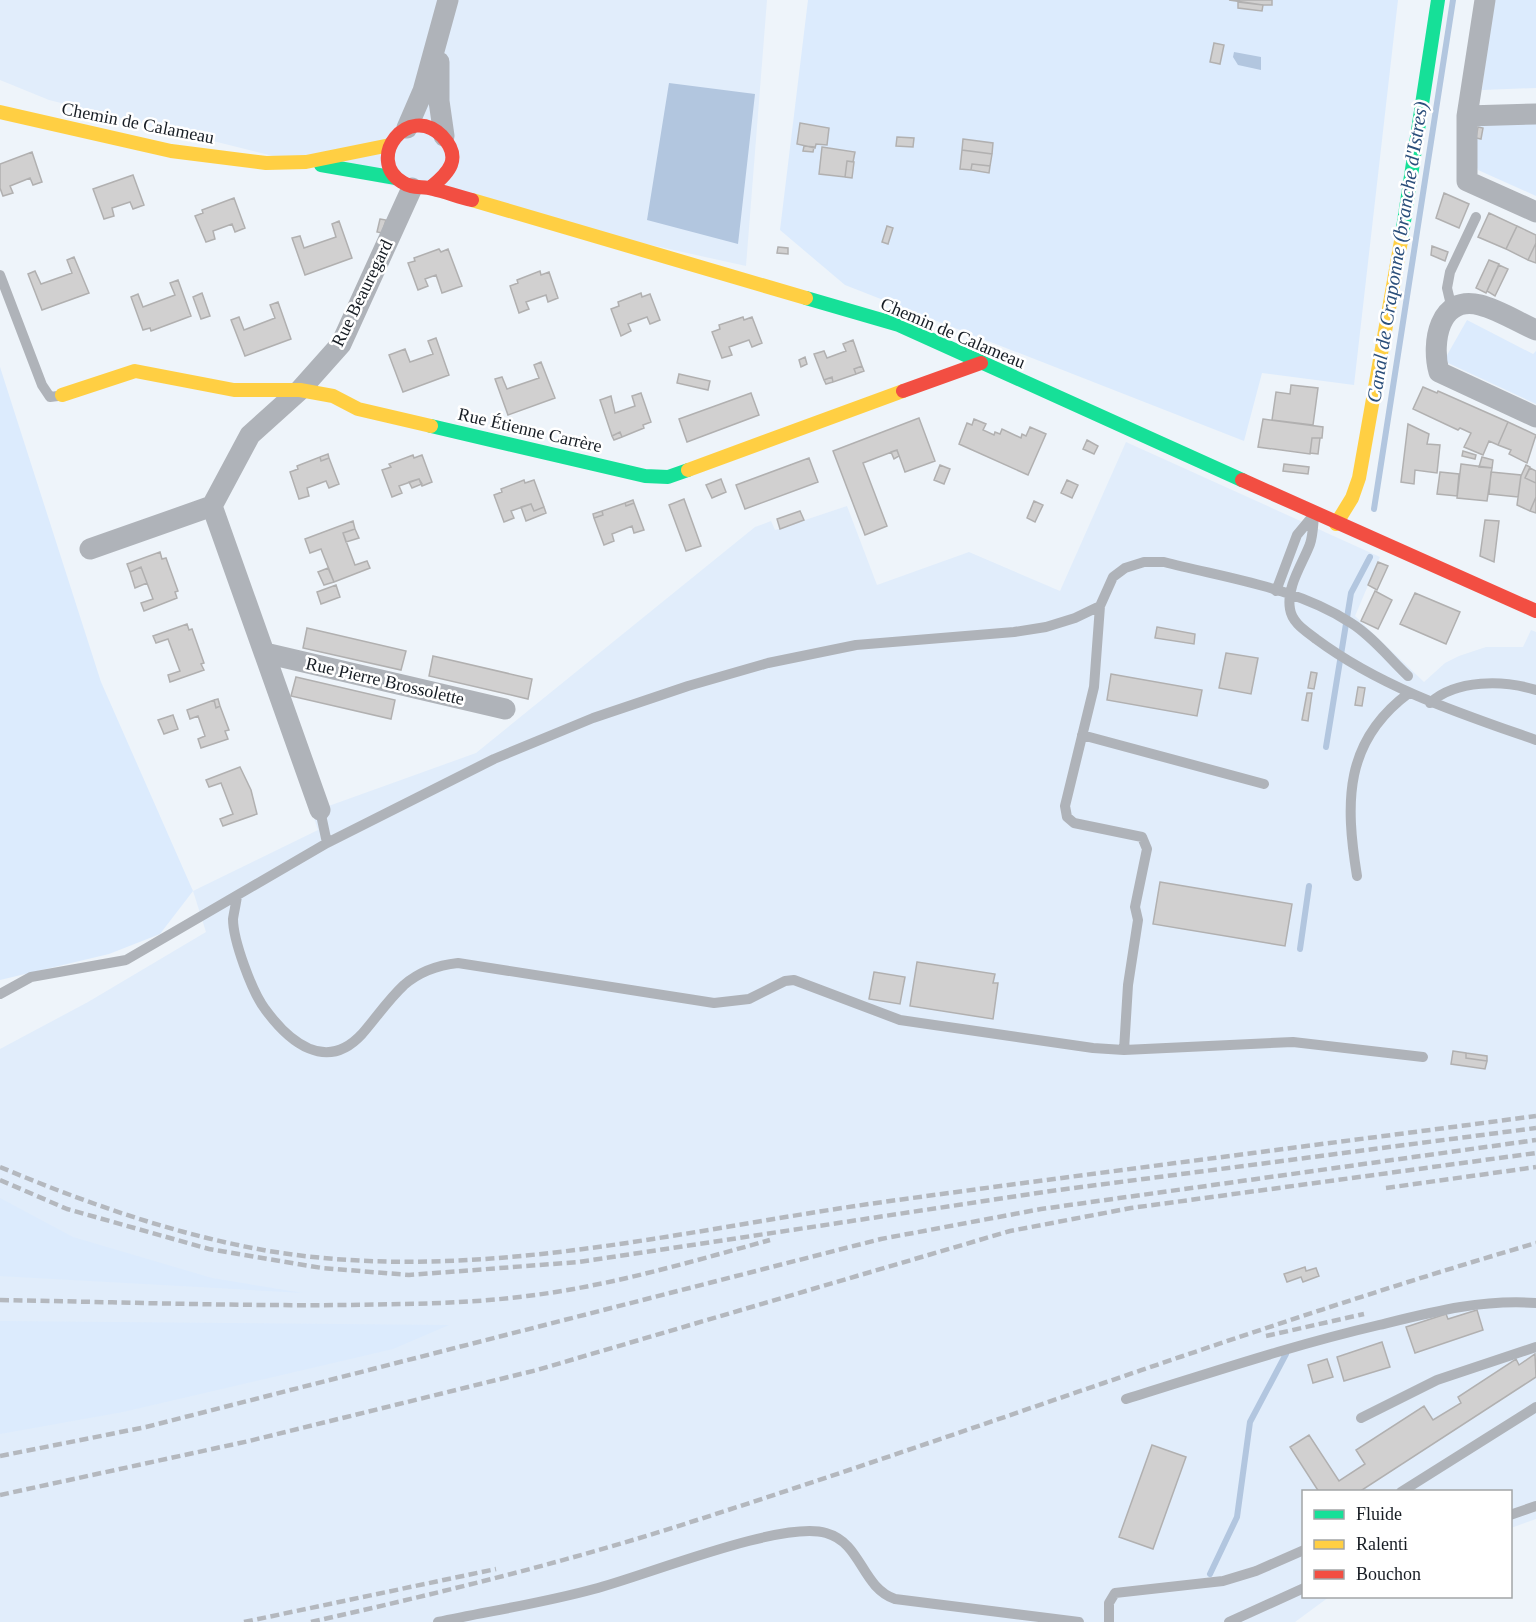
<svg xmlns="http://www.w3.org/2000/svg" width="1536" height="1622" font-family="'Times New Roman',serif">
<rect width="100%" height="100%" fill="#eef4fa"/>
<path fill="#e1edfb" d="M0 0H767L746 266 461 203 49 100 0 80Z
M1126 442 1380 557 1355 616 1424 682 1445 663 1459 656 1486 647H1523L1531 630 1536 632V1519L1511 1528 1510 1492H1304V1596L1329 1597 1295 1622H0V1049L88 1002 206 932 193 891 318 830 312 812 476 753 755 527 771 521 775 530 847 506 877 585 969 552 1060 591Z"/>
<path fill="#dcebfd" d="M808 0H1398L1354 385 1262 373 1244 441 845 285 780 230Z
M1493 0H1536V88L1482 90Z
M1536 122V196L1478 170 1475 163 1478 124Z
M1467 320 1533 354 1536 351V404L1448 363 1446 357Z
M0 367 101 682 193 891 160 934 109 954 0 980Z
M0 1198 73 1237 212 1278 303 1293 0 1276Z
M0 1321 449 1325 393 1349 123 1412 0 1434Z"/>
<path fill="#b2c6df" d="M1234 52 1261 57V70L1238 65 1233 57Z
M669 83 755 94 738 244 647 220Z"/>
<g fill="none" stroke-linecap="round" stroke-linejoin="round">
<path stroke="#b2c6df" stroke-width="6" d="M1374 509 1453 0
M1326 747 1351 593 1370 557
M1300 949 1309 886
M1210 1574 1237 1517 1250 1422 1286 1354"/>
</g>
<path fill="#d1d0d0" stroke="#b1b0b0" stroke-width="1.5" d="M1229 0H1272V5H1263Z
M1238 2 1263 5 1262 11 1238 8Z
M1214 43 1224 45 1220 64 1210 62Z
M800 123 829 128 827 145 816 144 815 148 797 144Z
M1478 127 1483 128 1481 139 1476 138Z
M897 137 914 138 913 147 896 146Z
M963 139 993 143 992 154 962 150Z
M804 146 814 147 813 152 803 151Z
M822 147 855 152 853 162 847 161 845 177 819 174Z
M962 150 992 154 990 166 972 164 971 170 960 169Z
M32 152 42 182 33 185 30 178 10 186 13 193 3 196 0 188V164Z
M847 161 854 162 852 178 845 177Z
M972 164 990 166 989 173 971 170Z
M133 175 144 205 133 209 130 202 112 208 114 216 104 219 93 189Z
M1444 193 1469 204 1459 228 1436 218Z
M234 198 245 228 235 232 232 224 213 231 215 239 206 242 195 216 203 213 202 210Z
M1489 213 1517 226 1506 249 1478 237Z
M380 219 386 220 382 233 377 232Z
M339 221 352 258 305 275 292 238 300 236 304 248 336 237 332 224Z
M887 226 893 228 888 244 882 242Z
M1517 226 1536 235V243L1528 260 1506 249Z
M1536 243V263L1528 260Z
M1432 246 1448 252 1445 261 1431 255Z
M778 247 788 248V254L777 253Z
M439 249 441 252 448 249 462 286 442 293 436 275 425 279 428 286 418 290 408 263 415 261 414 258Z
M74 257 89 293 42 310 28 274 35 271 41 284 72 273 67 260Z
M1489 260 1499 264 1486 293 1476 288Z
M1499 265 1508 269 1495 296 1487 291Z
M540 271 541 275 549 272 558 298 548 302 546 295 526 302 529 309 519 313 510 286 518 283 517 280Z
M178 280 191 316 151 331 150 328 143 330 131 297 138 294 143 307 175 295 170 283Z
M202 293 210 316 201 319 193 297Z
M641 293 642 297 650 294 660 320 650 324 647 317 628 324 631 331 621 336 611 309 619 306 618 302Z
M278 302 291 339 245 356 231 320 239 317 244 330 275 318 270 305Z
M743 317 744 320 752 317 762 343 752 347 749 340 729 347 732 355 722 358 712 332 720 329 719 325Z
M436 338 449 375 403 392 389 355 405 349 410 362 433 354 428 341Z
M853 340 862 366 854 369 856 374 833 382 832 377 824 380 814 354 824 351 827 358 846 351 843 344Z
M805 357 807 364 801 367 799 360Z
M541 362 555 398 508 415 495 379 502 377 507 389 539 378 534 365Z
M862 366 864 371 856 374 854 369Z
M679 374 710 381 708 390 677 383Z
M832 377 833 382 826 384 824 380Z
M1291 385 1318 388 1313 425 1272 420 1276 392 1290 394Z
M1423 387 1437 393 1438 391 1508 422 1498 445 1489 441 1483 455 1464 447 1471 433 1460 428 1458 430 1413 409Z
M641 393 651 422 643 425 644 428 622 437 620 432 612 436 600 400 611 396 615 413 635 406 632 396Z
M751 393 759 415 687 442 679 419Z
M919 418 935 461 905 472 897 450 863 463 887 526 865 535 833 451Z
M974 419 986 424 983 430 994 435 995 432 1000 434 1002 429 1021 438 1022 434 1026 436 1030 427 1046 434 1028 475 959 444 967 423 972 425Z
M1263 419 1323 427 1322 438H1312L1310 454 1258 447Z
M1508 422 1536 435 1527 463 1509 454 1511 450 1498 445Z
M1408 424 1429 434 1427 444 1440 445 1437 473 1415 470 1414 484 1401 482Z
M620 432 622 437 614 440 612 436Z
M1312 438H1320L1318 454 1310 453Z
M1087 440 1098 446 1094 454 1083 449Z
M897 450 899 456 894 459 891 452Z
M1463 451 1476 455 1475 459 1462 456Z
M328 454 329 458 321 461 320 457Z
M413 455 414 458 422 455 432 482 422 486 419 479 399 486 402 493 392 497 382 470 391 467 389 464Z
M320 457 321 461 329 458 339 484 329 488 326 481 307 488 309 496 299 499 290 472 298 469 297 466Z
M1482 457 1493 460 1492 468 1479 467Z
M809 458 818 482 745 509 736 485Z
M1284 464 1309 467 1308 474 1283 471Z
M1461 464 1492 468 1487 501 1457 498Z
M940 465 950 469 944 484 934 480Z
M1526 465 1530 467 1525 478 1536 483V497L1530 511 1517 505 1521 476Z
M1530 468 1536 471V483L1525 478Z
M1440 472 1459 474 1457 496 1437 494Z
M1491 472 1521 475 1518 497 1489 494Z
M419 479 422 484 412 488 409 482Z
M721 479 726 492 712 498 706 485Z
M524 480 525 483 534 480 544 507 534 511 531 504 511 511 514 518 504 522 494 495 502 492 501 489Z
M1067 480 1078 485 1072 498 1061 493Z
M1536 497V513L1530 511Z
M684 499 701 546 686 551 669 505Z
M633 500 634 503 626 506 625 503Z
M1034 501 1043 505 1035 522 1027 518Z
M625 503 626 506 634 503 644 530 634 533 632 526 612 534 614 541 604 545 594 518 603 515 602 511Z
M531 504 534 511 544 507 546 513 526 521 521 507Z
M602 511 603 515 594 518 593 514Z
M800 511 804 520 780 529 777 519Z
M1485 520 1499 521 1494 562 1480 556Z
M353 521 355 529 343 533 355 565 367 561 370 568 334 582 321 549 310 553 305 539Z
M355 529 359 538 346 542 343 533Z
M160 552 162 559 166 558 178 591 175 592 177 598 144 611 141 603 153 599 141 567 130 572 127 564Z
M1378 562 1388 566 1377 590 1368 585Z
M141 567 147 583 135 588 130 572Z
M328 568 334 582 324 585 318 572Z
M336 585 340 597 321 604 317 592Z
M1375 591 1392 600 1378 629 1361 621Z
M1415 593 1460 612 1446 644 1400 624Z
M187 624 189 630 192 629 204 663 201 664 204 670 170 682 168 675 180 671 168 639 156 643 153 636Z
M1157 627 1195 634 1194 644 1155 638Z
M307 628 406 651 401 670 303 648Z
M1226 653 1258 658 1251 694 1219 688Z
M433 656 532 679 528 699 429 676Z
M1311 672 1317 673 1314 689 1308 688Z
M1111 674 1202 690 1197 716 1107 700Z
M296 677 395 700 391 719 291 696Z
M1358 687 1365 688 1362 706 1355 705Z
M1307 693H1312L1308 721 1302 720Z
M218 699 220 706 216 708 214 700Z
M214 700 216 708 220 706 229 730 225 731 228 739 201 748 198 739 205 736 198 716 190 719 187 710Z
M173 715 178 729 164 734 158 720Z
M240 767 251 790 257 814 223 826 220 819 233 814 221 783 209 787 206 780Z
M1160 882 1292 904 1285 946 1153 924Z
M917 962 995 974 993 983H998L993 1019 910 1006Z
M874 972 905 977 900 1004 869 999Z
M1453 1051 1466 1053V1058L1487 1061 1485 1069 1451 1064Z
M1466 1053 1487 1056V1061L1466 1058Z
M1305 1267 1306 1271 1316 1268 1319 1276 1303 1282 1301 1277 1287 1282 1284 1274Z
M1477 1310 1483 1330 1415 1353 1406 1327 1446 1314 1448 1319Z
M1382 1342 1390 1367 1344 1381 1337 1357Z
M1535 1354 1536 1377 1359 1492H1319L1290 1447 1309 1435 1339 1481 1365 1464 1356 1450 1424 1406 1433 1420 1461 1403 1458 1397 1516 1359 1519 1365Z
M1327 1359 1333 1377 1313 1383 1308 1365Z
M1152 1445 1186 1457 1153 1549 1119 1537Z"/>
<g fill="none" stroke-linecap="round" stroke-linejoin="round">
<path stroke="#afb3b9" stroke-width="10" d="M0 275 42 385 50 397 58 396
M1452 309 1447 288 1450 272 1476 217
M1314 517C1313 525 1313 535 1310 544 1303 563 1286 587 1290 609 1292 623 1306 631 1316 639 1382 688 1459 713 1536 740
M1276 591 1297 535 1312 517
M1100 606 1094 687 1065 806 1067 817 1074 823 1142 837 1147 849 1135 907 1138 920 1128 985 1124 1050
M1430 703C1456 679 1504 680 1536 690
M1082 735 1264 784
M320 810 327 843
M1357 876C1345 802 1344 741 1409 693
M237 896C236 904 234 912 233 919 233 940 252 992 265 1009 289 1042 326 1073 362 1034 376 1018 388 1000 404 985 419 972 439 965 458 963L714 1003 749 999 785 981 794 980 900 1020 1093 1048 1124 1050 1293 1042 1423 1057
M0 994 31 977 126 960 327 843 494 759 593 718 688 686 768 663 856 645 1014 632 1046 627 1075 618 1100 606 1113 577 1125 568 1144 562H1164C1225 578 1296 587 1351 623 1372 636 1390 659 1408 676
M1126 1399C1210 1373 1293 1345 1379 1325 1432 1312 1481 1299 1536 1303
M1361 1418 1437 1380 1536 1347
M1401 1492 1536 1407
M1510 1515 1536 1506
M438 1622C490 1611 543 1603 594 1589 645 1576 781 1520 826 1533 862 1543 861 1587 895 1599L1079 1622
M1109 1622V1603L1115 1593 1223 1581 1256 1571 1304 1550
M1229 1622 1304 1588"/>
<path stroke="#afb3b9" stroke-width="21" d="M1485 0 1467 116V181L1536 212
M439 62V101L444 136
M1467 116 1536 114
M407 128 423 91 448 0
M1536 330C1518 322 1499 310 1480 305 1439 294 1431 343 1439 372L1536 417
M212 506 320 810
M90 549 212 506 250 435 300 390 341 344 412 188
M265 653 505 709"/>
<path stroke="#16e098" stroke-width="14" d="M321 165 396 178
M1401 241 1438 0
M806 298 899 325 1242 480
M431 426 645 476 668 477 688 470"/>
<path stroke="#ffcf43" stroke-width="14" d="M0 112 171 151 266 163 306 162 390 145
M472 200 806 298
M62 395 135 371 234 390H300L333 396 358 409 431 426
M688 470 903 391
M1336 524 1352 498 1359 478 1401 241"/>
<path stroke="#f24e42" stroke-width="14" d="M430 188C449 173 463 158 442 136 408 102 365 159 402 182 412 189 422 186 433 189 446 192 459 197 472 200
M903 391 981 363
M1242 480 1536 611"/>
<path stroke="#b4b8be" stroke-width="4.5" stroke-dasharray="9 4.5" stroke-linecap="butt" d="M0 1167C86 1203 176 1235 269 1251 474 1285 681 1230 883 1202 1101 1172 1318 1145 1536 1116
M0 1180 67 1209 209 1249 322 1268 409 1275 579 1262 1051 1191 1536 1128
M1386 1188 1536 1167
M0 1300C115 1302 230 1306 345 1305 406 1304 466 1304 527 1296 610 1286 690 1262 770 1240
M1266 1336 1364 1314
M0 1456 146 1427 881 1239 1041 1209 1536 1140
M0 1495 249 1441 537 1370 1010 1231 1131 1208 1536 1153
M244 1622 496 1569
M311 1622C440 1593 571 1561 697 1520 978 1430 1253 1326 1536 1243"/>
</g>
<g text-anchor="middle" dominant-baseline="central" stroke-width="5" stroke-linejoin="round" paint-order="stroke">
<g font-size="18" fill="#171d24" stroke="#fff">
<text transform="translate(138 123) rotate(11)">Chemin de Calameau</text>
<text transform="translate(362 293) rotate(-64)">Rue Beauregard</text>
<text transform="translate(953 333) rotate(23)">Chemin de Calameau</text>
<text transform="translate(530 430) rotate(13)">Rue Étienne Carrère</text>
<text transform="translate(385 681) rotate(13)">Rue Pierre Brossolette</text>
</g>
<g font-size="20" font-style="italic" fill="#2b4f7b" stroke="#fff">
<text transform="translate(1397 252) rotate(-81)">Canal de Craponne (branche d'Istres)</text>
</g>
</g>
<rect x="1302" y="1490" width="210" height="108" fill="#ffffff" stroke="#a2a5a7" stroke-width="1.5"/>
<rect x="1314" y="1510" width="30" height="9" fill="#16e098" stroke="#a2a5a7" stroke-width="1.5"/>
<text x="1356" y="1520" font-size="18" fill="#171d24">Fluide</text>
<rect x="1314" y="1540" width="30" height="9" fill="#ffcf43" stroke="#a2a5a7" stroke-width="1.5"/>
<text x="1356" y="1550" font-size="18" fill="#171d24">Ralenti</text>
<rect x="1314" y="1570" width="30" height="9" fill="#f24e42" stroke="#a2a5a7" stroke-width="1.5"/>
<text x="1356" y="1580" font-size="18" fill="#171d24">Bouchon</text>
</svg>
